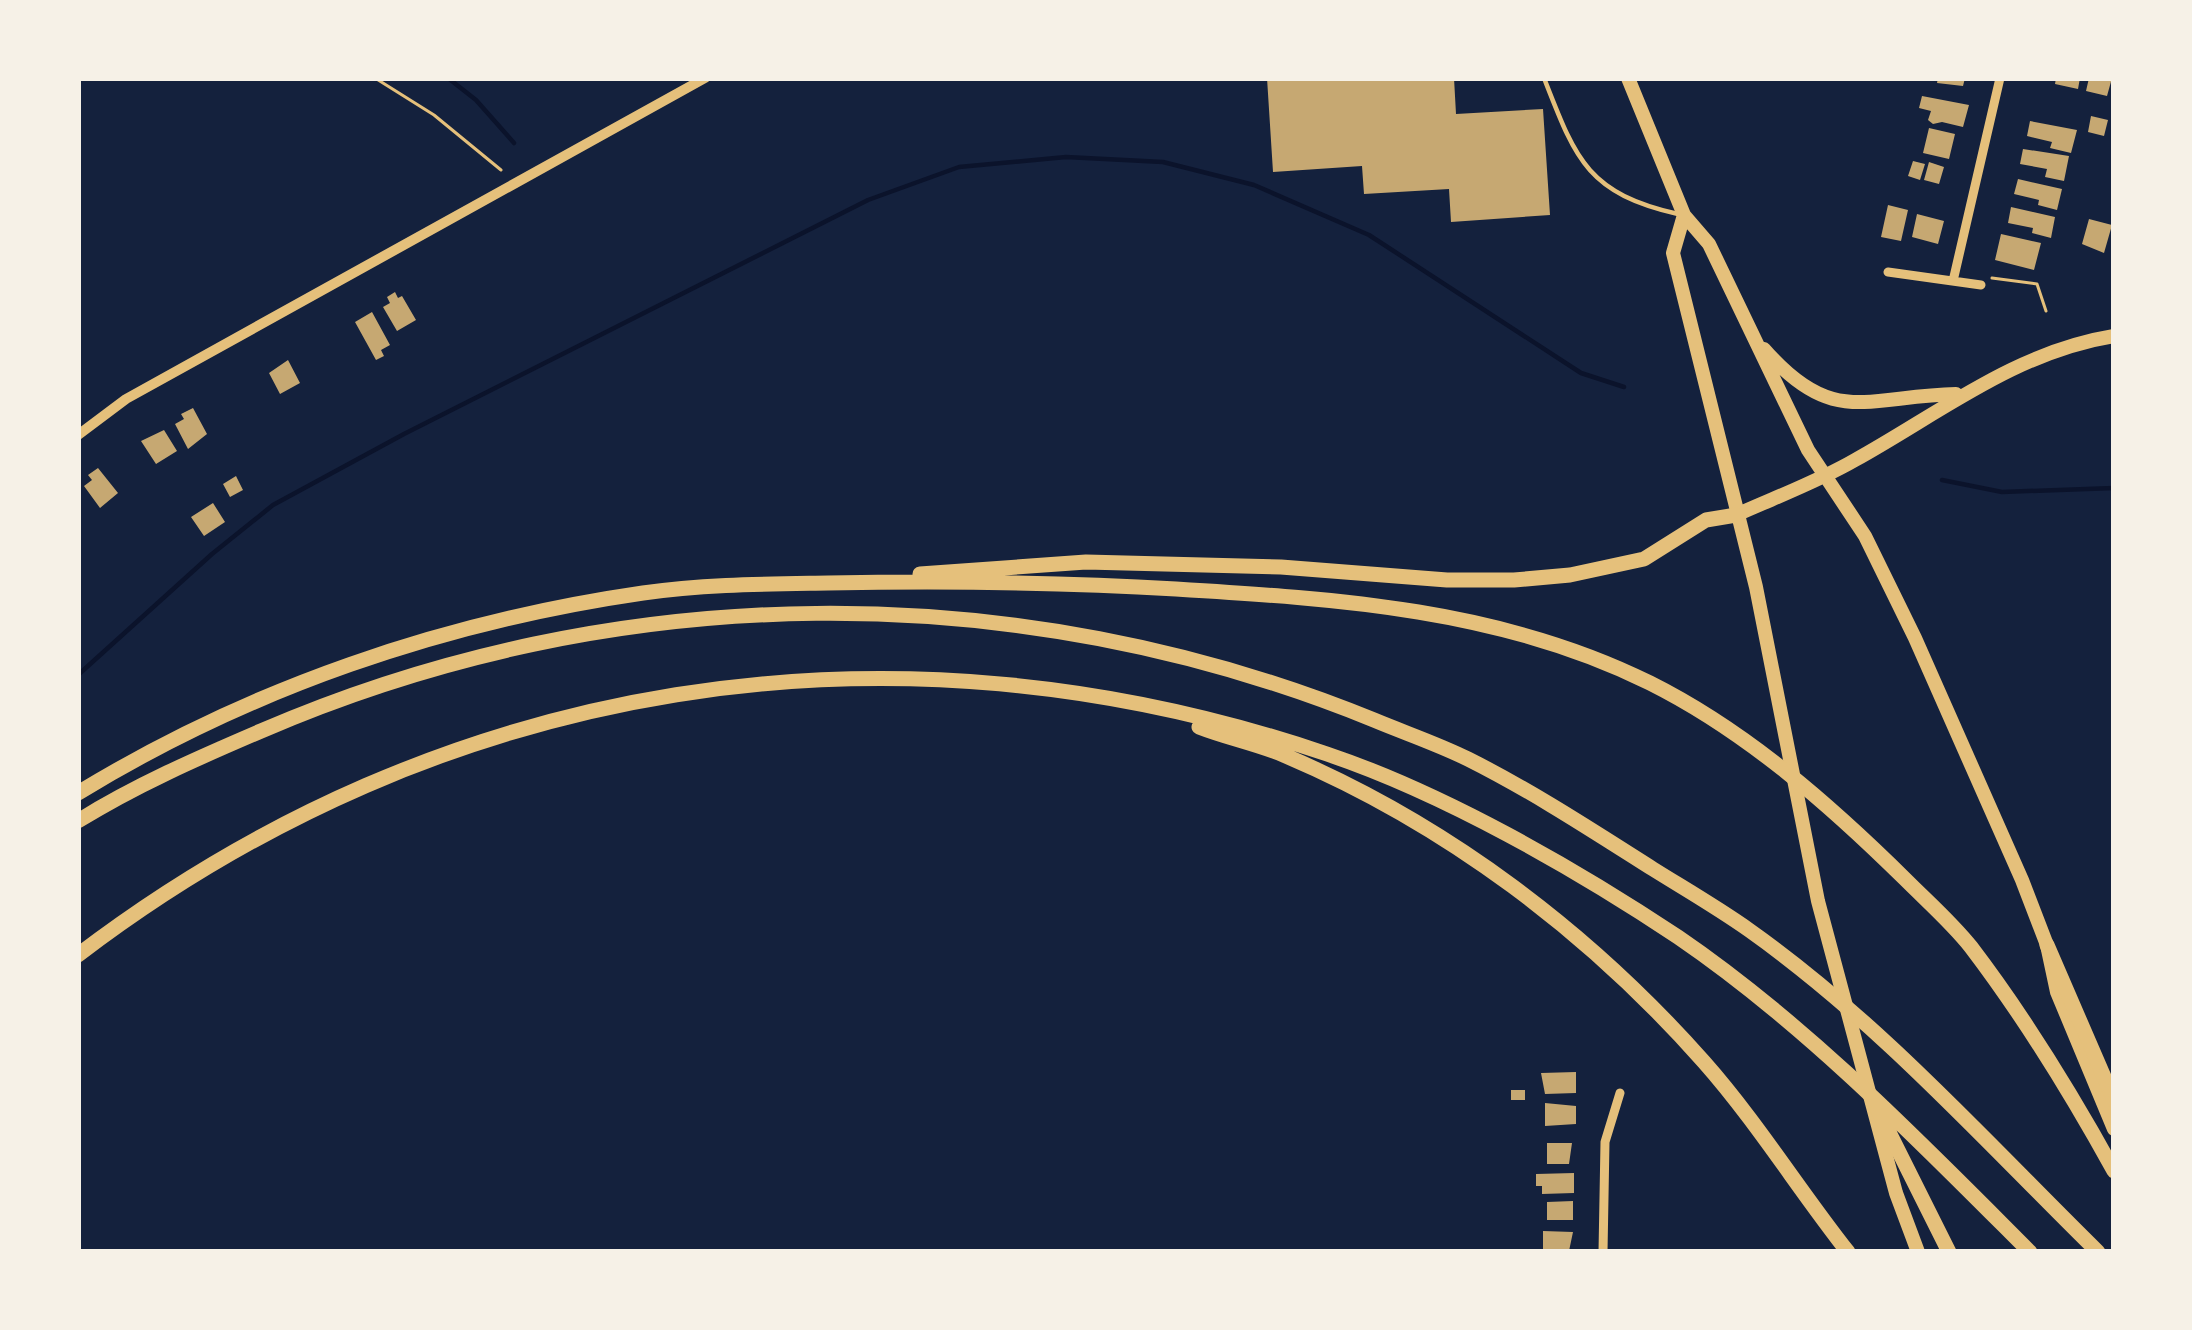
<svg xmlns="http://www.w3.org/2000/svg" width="2192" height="1330" font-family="Arial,sans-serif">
<rect width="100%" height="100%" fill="#14213d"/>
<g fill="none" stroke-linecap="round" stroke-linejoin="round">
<path stroke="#0b132b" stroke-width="4.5" d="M448 78 476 100 514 143
M1942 480 2002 492 2114 488
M78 675 212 554 273 505 404 434 868 200 959 167 1066 157 1163 162 1254 185 1369 235 1581 373 1624 387"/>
</g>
<path fill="#c6a872" d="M1267 78H1454L1456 114 1543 109 1550 215 1451 222 1449 189 1364 194 1362 166 1273 172Z
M1938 78H1965L1963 86 1937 83Z
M2056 78H2080L2078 89 2055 84Z
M2089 78H2112L2107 96 2086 91Z
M1922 96 1969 105 1963 127 1942 122 1933 124 1928 120 1931 111 1919 108Z
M2091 116 2108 120 2104 136 2088 132Z
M2030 121 2077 130 2071 153 2050 148 2052 142 2027 136Z
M1929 128 1955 134 1949 159 1923 153Z
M2023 149 2069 156 2064 181 2045 177 2047 169 2020 164Z
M1913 161 1925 164 1920 180 1908 176Z
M1929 162 1944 167 1939 184 1924 180Z
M2018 179 2062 189 2057 210 2038 205 2039 200 2014 194Z
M1888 205 1908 210 1901 241 1881 237Z
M2011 207 2055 217 2051 238 2032 233 2033 228 2008 223Z
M1917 214 1944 221 1938 244 1912 237Z
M2089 219 2112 225 2104 253 2082 244Z
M2001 234 2041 243 2034 270 1995 260Z
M395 292 398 298 402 296 416 320 397 331 383 307 390 303 387 297Z
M372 312 390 345 381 350 384 356 376 360 355 322Z
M288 360 300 383 280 394 269 373Z
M193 408 207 434 188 449 175 424 184 419 181 414Z
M164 430 177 451 156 464 141 441Z
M98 468 118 493 100 508 84 486 92 480 88 475Z
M236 476 243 490 230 497 223 484Z
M213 503 225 522 204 536 191 517Z
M1576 1072V1093L1545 1094 1541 1073Z
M1511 1090H1525V1100H1511Z
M1545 1103 1576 1106V1124L1545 1126Z
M1547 1143H1572L1569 1164H1547Z
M1574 1173V1193L1542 1194V1186H1536V1174Z
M1573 1201V1220H1547V1202Z
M1543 1231 1573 1232 1569 1251 1543 1250Z"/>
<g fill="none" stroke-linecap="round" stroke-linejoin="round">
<path stroke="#e5c07b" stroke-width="3" d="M375 78 434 115 501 170
M1992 278 2037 284 2046 311"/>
<path stroke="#e5c07b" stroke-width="4.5" d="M1544 78C1576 160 1587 193 1678 214"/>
<path stroke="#e5c07b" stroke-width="9" d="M1888 272 1981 285
M1953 281 2000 78
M1603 1252 1605 1142 1620 1093"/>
<path stroke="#e5c07b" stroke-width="10" d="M78 435 126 399 705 78"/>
<path stroke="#e5c07b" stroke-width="14" d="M1628 78 1684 215 1709 244 1808 450 1865 536 1915 638 2022 880 2047 945 2057 992 2114 1129
M1684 215 1673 253 1756 587 1818 901 1896 1193 1918 1252
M1764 349C1833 428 1867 396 1956 394
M1736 515C1776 497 1817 482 1855 460 1940 413 2015 352 2114 336"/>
<path stroke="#e5c07b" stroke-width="15" d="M920 574 1086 562 1281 567 1447 580H1514L1570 575 1644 559 1706 520 1736 515
M1199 727C1227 738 1258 744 1286 756 1446 824 1589 932 1704 1062 1757 1122 1799 1190 1848 1252
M78 793C250 688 443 622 643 593 704 584 766 584 828 583 944 581 1060 582 1176 589 1339 599 1501 609 1650 683 1746 731 1830 805 1906 880 1928 902 1952 923 1971 947 2025 1018 2071 1093 2114 1171
M78 821C136 785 198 758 261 731 615 578 1016 574 1374 720 1405 733 1438 744 1468 759 1532 791 1593 831 1653 869 1685 889 1718 908 1749 930 1879 1022 1985 1141 2098 1252
M2047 945 2114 1100
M78 955C443 677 892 606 1327 754 1443 793 1576 869 1678 937 1807 1025 1920 1142 2030 1252
M1878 1110 1949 1252"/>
</g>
<rect width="2192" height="1330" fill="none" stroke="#f6f1e7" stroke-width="162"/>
</svg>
